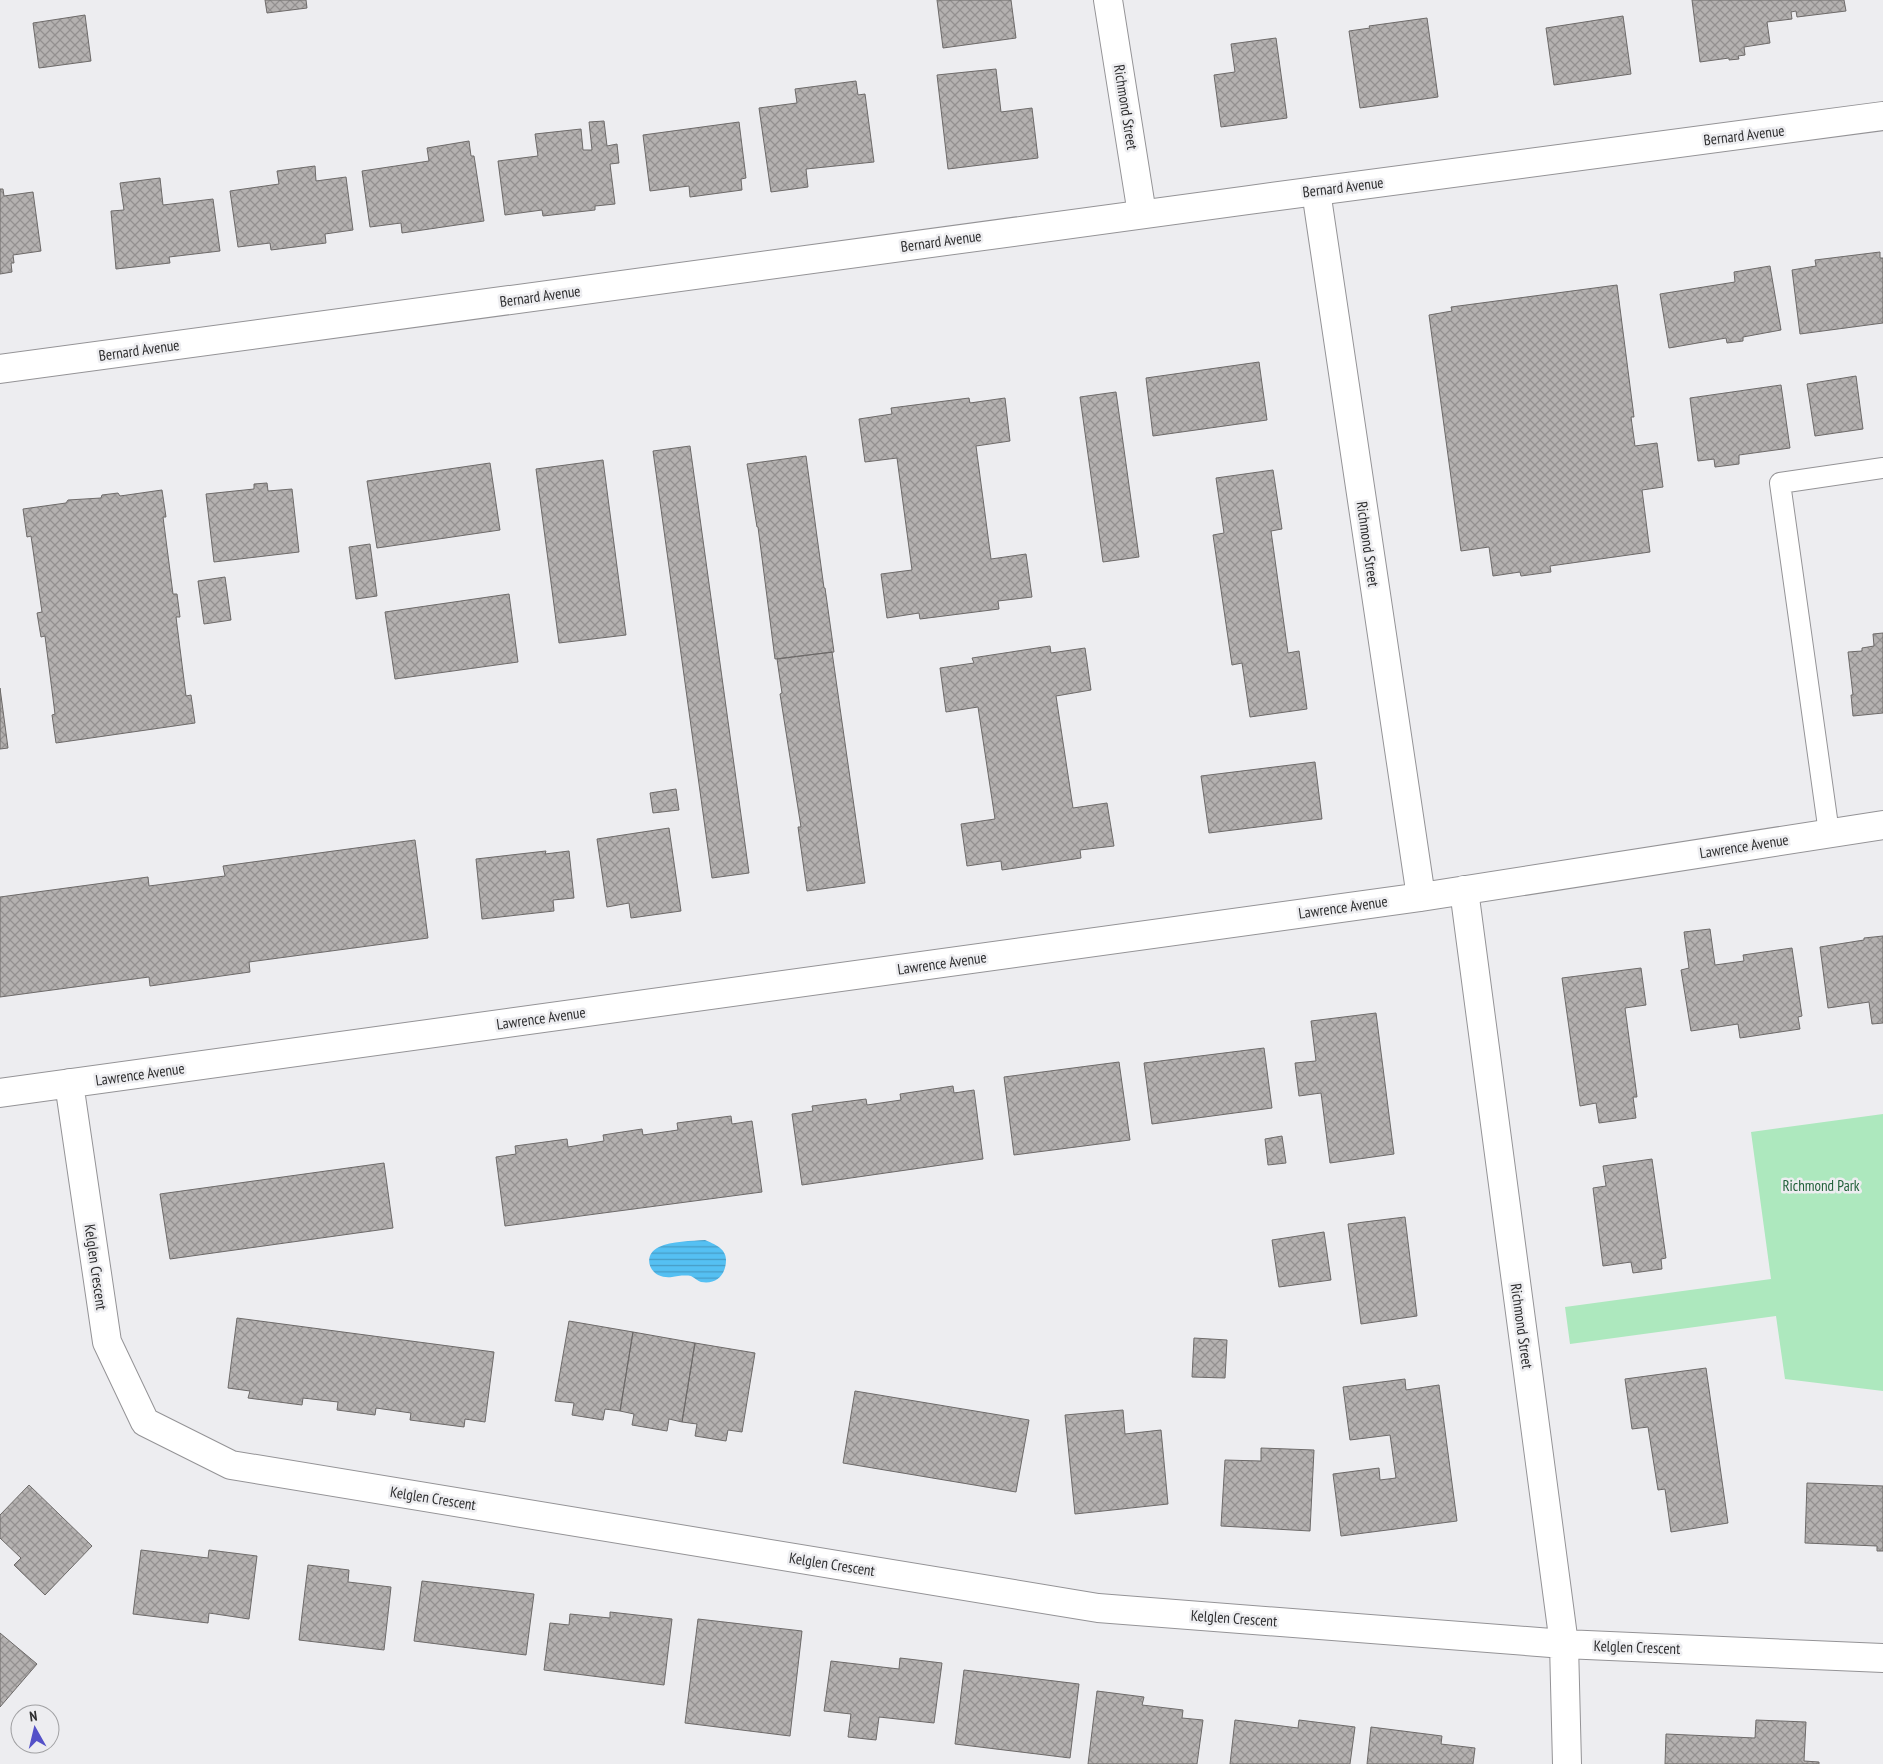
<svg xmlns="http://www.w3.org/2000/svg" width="1883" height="1764" font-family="'PT Sans Narrow',sans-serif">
<defs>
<pattern id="water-rules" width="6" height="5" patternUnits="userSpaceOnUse" patternTransform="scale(1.25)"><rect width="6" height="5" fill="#55c0f3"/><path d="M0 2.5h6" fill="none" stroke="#479cc5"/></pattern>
<pattern id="building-cross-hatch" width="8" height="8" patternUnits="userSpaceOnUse" patternTransform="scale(1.25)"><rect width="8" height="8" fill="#b4b1b0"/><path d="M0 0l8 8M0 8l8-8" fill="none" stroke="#939090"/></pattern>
</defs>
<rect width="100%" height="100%" fill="#ededf0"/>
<path fill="#ade8be" d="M1883 1114V1391L1785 1379 1776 1316 1570 1344 1565 1307 1771 1279 1751 1132Z"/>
<path fill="url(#water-rules)" d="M705 1240C714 1244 726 1248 726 1260 726 1274 717 1285 701 1282 698 1281 695 1278 691 1276 685 1275 677 1276 672 1277 649 1280 641 1255 659 1247 671 1241 692 1241 705 1240Z"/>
<path fill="url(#building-cross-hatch)" stroke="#6d6a69" d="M265 0H306L307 8 267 13Z
M937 0H1011L1016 38 943 48Z
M1692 0H1844L1846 11 1797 17 1796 11 1791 12 1792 19 1767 22 1770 43 1744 47 1745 55 1738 56 1739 59 1729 60V58L1700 62Z
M85 15 91 61 39 68 33 23Z
M1623 16 1631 74 1554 85 1546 28Z
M1427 18 1438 97 1360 108 1349 31 1370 28 1369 26Z
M1276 38 1287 118 1221 127 1214 75 1235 72 1231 44Z
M996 69 1001 112 1032 108 1038 158 948 169 937 75Z
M856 81 858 95 865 94 874 162 806 169 808 187 771 192 759 108 797 103 795 89Z
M604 121 607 146 617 144 619 163 610 164 615 204 595 206V210L543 216 542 210 505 215 498 161 538 156 535 134 581 129 583 150H592L589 122Z
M739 122 746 178 741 179 742 190 690 197 689 186 650 191 643 135Z
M469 141 471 156H474L484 221 402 233 401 223 370 227 362 171 429 161 427 148Z
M315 166 316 181 346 177 353 230 325 234 326 243 271 250 270 243 238 247 230 191 279 184 277 171Z
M160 178 163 205 213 199 220 251 169 257 170 263 116 269 111 211 124 210 120 183Z
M0 189H3L4 196 33 192 41 251 13 255 14 263H11L12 272 0 274Z
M1880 252V258H1883V323L1800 334 1792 270 1816 266 1815 260Z
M1770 266 1781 330 1743 337V341L1727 343 1726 338 1669 348 1660 294 1735 282 1734 272Z
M1617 285 1634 417H1631L1635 446 1657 443 1663 487 1642 490 1650 552 1550 566 1551 572 1521 576 1520 572 1493 576 1489 547 1461 551 1429 315 1452 311 1451 307Z
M1259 362 1267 420 1153 436 1146 378Z
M1856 376 1863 429 1815 436 1807 384Z
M1781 385 1790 448 1739 455V464L1715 467 1714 459 1698 461 1690 398Z
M1116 392 1139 557 1103 562 1080 397Z
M969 398 970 403 1005 398 1010 441 976 446 991 559 1026 554 1032 597 998 601 999 609 920 619 919 613 887 618 881 574 912 570 897 458 865 462 859 419 892 414 891 408Z
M690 446 749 873 712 878 653 451Z
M806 456 824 588H825L834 652 775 659 758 527H757L747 464Z
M603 460 626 635 559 643 536 469Z
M490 463 500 530 377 548 367 481Z
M1273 470 1282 529 1271 531 1288 653 1299 651 1307 709 1250 717 1242 663 1232 665 1213 535 1224 533 1216 478Z
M267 483 268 491 292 489 299 552 214 562 206 494 254 489V484Z
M162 490 166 517H163L173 594H177L180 617H176L186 696 191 695 195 723 56 743 52 715 55 714 45 636 41 637 37 613 42 612 31 536 27 537 23 509 66 503 68 500 101 498 102 495 118 493 120 496Z
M370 544 377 596 356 599 349 547Z
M225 577 231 620 204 624 198 581Z
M509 594 518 662 395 679 385 612Z
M1883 633V713L1853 716 1851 695H1853L1848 652 1862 651V648L1874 646 1873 634Z
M1050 646 1051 653 1085 648 1091 690 1056 696 1073 808 1107 803 1114 846 1080 850 1081 858 1002 870 1001 861 967 866 961 824 995 819 978 707 946 712 940 668 974 663 972 658Z
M832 652 865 883 807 891 798 827H801L780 694 782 693 777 659Z
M0 688 8 748 0 749Z
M1315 762 1322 819 1209 833 1201 776Z
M676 789 679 810 653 813 650 793Z
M669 828 681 911 631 918 629 903 607 907 597 839Z
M415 840 428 938 249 962 250 972 150 986 149 977 0 997V897L148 877 149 886 225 876 223 866Z
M546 851 545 854 569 851 574 898 553 900 554 911 482 919 476 859Z
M1710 929 1715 965 1744 961 1743 955 1792 948 1802 1016 1798 1017 1800 1029 1740 1038 1738 1024 1691 1031 1681 970 1689 968 1684 932Z
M1883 936V1023L1872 1024 1869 1002 1828 1008 1820 947 1864 940V938Z
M1641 968 1646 1005 1625 1008 1637 1097H1633L1636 1118 1599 1123 1596 1103 1580 1106 1562 978Z
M1376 1013 1394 1154 1330 1163 1321 1093 1299 1096 1295 1063 1316 1061 1311 1021Z
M1264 1048 1272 1108 1152 1124 1144 1063Z
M1119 1062 1130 1140 1014 1155 1004 1077Z
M953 1086 954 1093 974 1090 983 1159 802 1185 792 1114 813 1111 812 1106 866 1099 867 1105 901 1100 900 1094Z
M731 1116 732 1124 752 1121 762 1192 505 1226 496 1157 516 1154 515 1146 567 1139 568 1147 604 1141 603 1135 642 1129 643 1135 678 1130 677 1123Z
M1282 1136 1286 1163 1268 1165 1265 1139Z
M1652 1159 1666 1258 1661 1259 1662 1269 1633 1273 1631 1262 1603 1266 1593 1188 1606 1186 1603 1166Z
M384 1163 393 1228 170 1259 160 1194Z
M1405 1217 1417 1316 1361 1324 1348 1224Z
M1324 1232 1331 1280 1279 1287 1272 1240Z
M237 1318 494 1352 485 1422 465 1419 464 1427 410 1420 411 1413 376 1408 375 1415 337 1410 338 1402 303 1398 302 1405 248 1398 250 1391 228 1388Z
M569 1321 633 1332 620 1411 605 1409 603 1420 572 1415 574 1403 555 1401Z
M633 1332 695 1343 682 1422 669 1419 667 1431 632 1425 634 1414 620 1411Z
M1194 1338 1227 1340 1225 1378 1192 1377Z
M695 1343 755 1353 742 1432 728 1430 726 1441 695 1436 697 1424 682 1422Z
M1706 1368 1728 1523 1671 1532 1665 1489 1658 1490 1648 1427 1632 1429 1625 1379Z
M1405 1379 1406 1390 1439 1385 1457 1521 1341 1536 1333 1474 1379 1468 1380 1480 1396 1478 1390 1435 1350 1440 1343 1387Z
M855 1391 1029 1420 1016 1492 843 1463Z
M1123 1410 1125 1434 1161 1430 1168 1504 1075 1514 1065 1415Z
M1261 1448 1314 1450 1310 1531 1221 1526 1225 1460 1261 1461Z
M1807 1483 1883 1486V1551H1877V1546L1805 1543Z
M29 1485 92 1546 45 1595 14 1565 21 1558 0 1538V1515Z
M141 1550 208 1558 209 1550 257 1556 249 1619 209 1613 208 1623 133 1614Z
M308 1565 349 1570 348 1582 391 1587 384 1650 299 1640Z
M422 1581 534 1594 526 1655 414 1641Z
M610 1612 672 1619 664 1685 544 1670 550 1623 569 1625 570 1614 610 1618Z
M698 1619 802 1631 790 1736 685 1723Z
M0 1633 37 1664 0 1707Z
M900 1658 942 1663 934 1723 879 1717 876 1740 848 1737 851 1714 824 1711 831 1661 899 1669Z
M964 1670 1079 1684 1070 1758 955 1744Z
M1097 1691 1144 1697 1142 1705 1183 1710 1182 1718 1203 1720 1197 1764H1088Z
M1235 1720 1298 1728 1299 1720 1355 1727 1350 1764H1230Z
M1756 1720 1806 1722 1804 1761 1819 1762V1764H1665L1666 1734 1755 1738Z
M1371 1727 1442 1736 1441 1744 1475 1748 1473 1764H1367Z"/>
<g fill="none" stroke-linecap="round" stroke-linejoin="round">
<defs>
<path id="service" d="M1829 833 1780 483 1883 468"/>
<path id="minor" d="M1108 0 1142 214
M1316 191 1421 897
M1464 890 1564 1644 1567 1764
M69 1083 107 1342 145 1422 231 1465 1098 1608 1564 1644 1883 1658
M0 1093 1421 897 1883 825"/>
<path id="tertiary" d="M0 369 1249 200 1883 116"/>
</defs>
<use href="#service" stroke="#949396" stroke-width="22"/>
<use href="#minor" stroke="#949396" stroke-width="30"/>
<use href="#tertiary" stroke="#949396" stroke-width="30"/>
<use href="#service" stroke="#fff" stroke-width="20"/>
<use href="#minor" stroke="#fff" stroke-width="28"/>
<use href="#tertiary" stroke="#fff" stroke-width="28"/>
</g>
<g text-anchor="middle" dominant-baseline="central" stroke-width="5" stroke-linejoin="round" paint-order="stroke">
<g font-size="15" fill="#2e2e2f" stroke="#ededf0">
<text transform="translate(1126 107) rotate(81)">Richmond Street</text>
<text transform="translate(1744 135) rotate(-7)">Bernard Avenue</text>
<text transform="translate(1343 187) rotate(-7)">Bernard Avenue</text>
<text transform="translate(941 241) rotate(-8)">Bernard Avenue</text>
<text transform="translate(540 296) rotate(-8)">Bernard Avenue</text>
<text transform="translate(139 350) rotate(-8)">Bernard Avenue</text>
<text transform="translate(1368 544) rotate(82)">Richmond Street</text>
<text transform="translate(1744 846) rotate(-9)">Lawrence Avenue</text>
<text transform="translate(1343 907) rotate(-8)">Lawrence Avenue</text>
<text transform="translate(942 963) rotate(-8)">Lawrence Avenue</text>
<text transform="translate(541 1018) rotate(-8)">Lawrence Avenue</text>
<text transform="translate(140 1074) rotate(-8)">Lawrence Avenue</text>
<text transform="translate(96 1267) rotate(82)">Kelglen Crescent</text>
<text transform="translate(1522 1326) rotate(82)">Richmond Street</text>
<text transform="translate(433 1498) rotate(9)">Kelglen Crescent</text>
<text transform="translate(832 1564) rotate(9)">Kelglen Crescent</text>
<text transform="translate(1234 1618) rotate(4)">Kelglen Crescent</text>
<text transform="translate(1637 1647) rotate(2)">Kelglen Crescent</text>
</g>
<g font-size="15" fill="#22613a" stroke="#ededf0">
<text x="1821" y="1185">Richmond Park</text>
</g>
</g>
<g transform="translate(35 1729) rotate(352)"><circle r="24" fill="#ededf0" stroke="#a1a1a3"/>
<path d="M0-4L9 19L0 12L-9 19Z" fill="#5451c8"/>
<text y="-8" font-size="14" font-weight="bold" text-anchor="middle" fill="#2e2e2f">N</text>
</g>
</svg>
